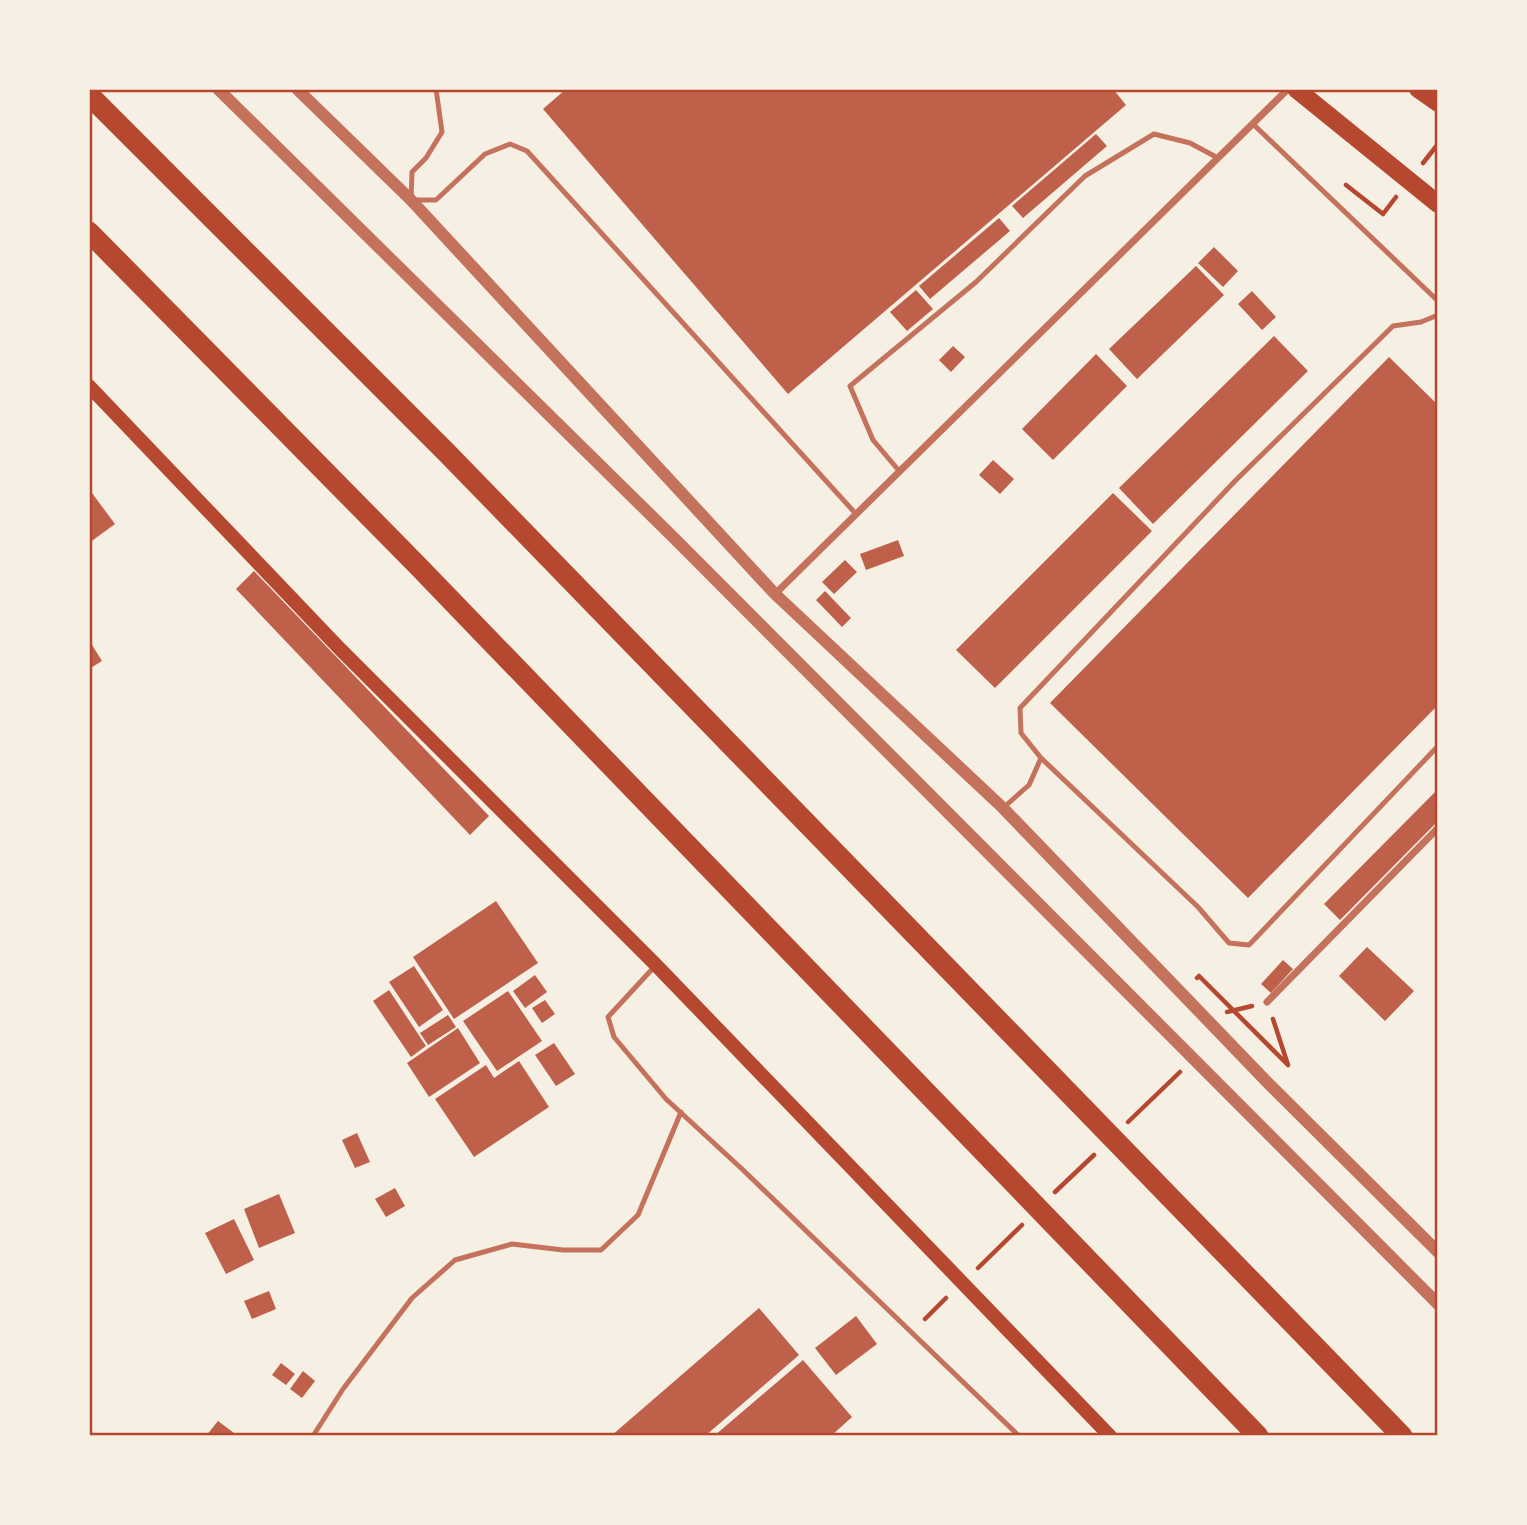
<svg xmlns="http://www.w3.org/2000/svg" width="1527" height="1525" font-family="'Titillium Web',sans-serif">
<rect width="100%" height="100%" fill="#f6efe4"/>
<path fill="#bf614a" d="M566 89H1113L1126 105 788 394 543 109Z
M1096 134 1107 146 1023 218 1012 206Z
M999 218 1010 231 930 299 919 286Z
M1214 247 1238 271 1223 287 1198 263Z
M1196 266 1224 295 1137 379 1109 349Z
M916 290 933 309 907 331 890 312Z
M1252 291 1276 317 1262 330 1238 304Z
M1274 336 1308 371 1153 524 1119 488Z
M953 346 965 357 951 372 939 360Z
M1096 354 1127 386 1053 460 1022 429Z
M1389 357 1438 405V705L1248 898 1050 703Z
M993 460 1014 479 1000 494 979 475Z
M89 489 115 524 89 543Z
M1113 493 1152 531 995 688 956 650Z
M898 540 904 556 866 570 860 554Z
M845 560 857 572 834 594 822 582Z
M254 571 489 816 470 835 236 589Z
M825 591 851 618 842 627 816 600Z
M89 640 102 661 89 669Z
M1438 789V821L1340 920 1324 904Z
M496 901 538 963 454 1019 413 957Z
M1367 947 1414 991 1385 1021 1339 976Z
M1283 960 1293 969 1271 993 1261 984Z
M414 966 443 1010 419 1027 389 982Z
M535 975 547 992 525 1008 513 991Z
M389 990 426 1046 411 1057 373 1001Z
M508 991 542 1041 497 1071 463 1021Z
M545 1000 555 1014 542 1023 532 1008Z
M448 1015 456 1027 428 1045 420 1033Z
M458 1028 480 1063 429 1097 407 1063Z
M554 1043 575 1074 556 1086 535 1055Z
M519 1061 549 1107 474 1157 435 1099 486 1065 494 1078Z
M357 1133 370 1162 355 1168 342 1140Z
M395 1188 405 1206 386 1217 375 1199Z
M279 1194 295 1233 259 1248 244 1209Z
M234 1219 254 1260 226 1274 205 1233Z
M269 1291 276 1309 252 1319 244 1301Z
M759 1308 799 1355 705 1436H611Z
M856 1316 877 1344 836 1375 815 1348Z
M803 1360 852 1417 831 1436H714Z
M281 1363 295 1374 286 1385 272 1375Z
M303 1371 315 1381 302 1398 290 1389Z
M218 1421 238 1436H206Z"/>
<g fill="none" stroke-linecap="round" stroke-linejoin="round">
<path stroke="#b5482f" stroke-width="4.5" d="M1423 163 1438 144
M1346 185 1383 214 1396 197
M1197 978 1199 976 1288 1065
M1227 1012 1252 1006
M1273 1019 1288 1065
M1128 1122 1180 1072
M1055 1192 1094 1155
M978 1268 1022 1225
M925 1319 946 1298"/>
<path stroke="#c5725c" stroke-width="5" d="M436 89 442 132 426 158 412 172 411 200H436L485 154 510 144 527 151 856 514
M1253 124 1438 301
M900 472 873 440 850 386 976 282 1085 176 1154 134 1190 143 1218 158
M1041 758 1198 907 1229 943 1249 945 1438 746
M1003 808 1029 785 1041 758 1021 733 1020 708 1235 481 1393 326 1421 322 1438 315
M655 966 608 1017 614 1037 666 1099 742 1169 1019 1436
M313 1436 343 1389 412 1298 455 1260 512 1244 563 1250H601L638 1215 681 1112"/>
<path stroke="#c5725c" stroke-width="7" d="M775 594 1288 89
M1267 1002 1438 828"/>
<path stroke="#c5725c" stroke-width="12" d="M218 89 674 538 1438 1304
M297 89 411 200 775 594 1003 808 1269 1084 1438 1252"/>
<path stroke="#b5482f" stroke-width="14" d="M89 386 340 649 656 965 1110 1436"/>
<path stroke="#b5482f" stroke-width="18" d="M1296 89 1438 204
M1418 89 1438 103"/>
<path stroke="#b5482f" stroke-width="21" d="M89 95 447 453 1402 1436
M89 232 418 566 1258 1436"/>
</g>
<rect width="1527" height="1525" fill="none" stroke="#f6efe4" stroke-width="182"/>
<rect x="91" y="91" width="1345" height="1343" fill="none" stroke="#b5482f" stroke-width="2.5"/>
</svg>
